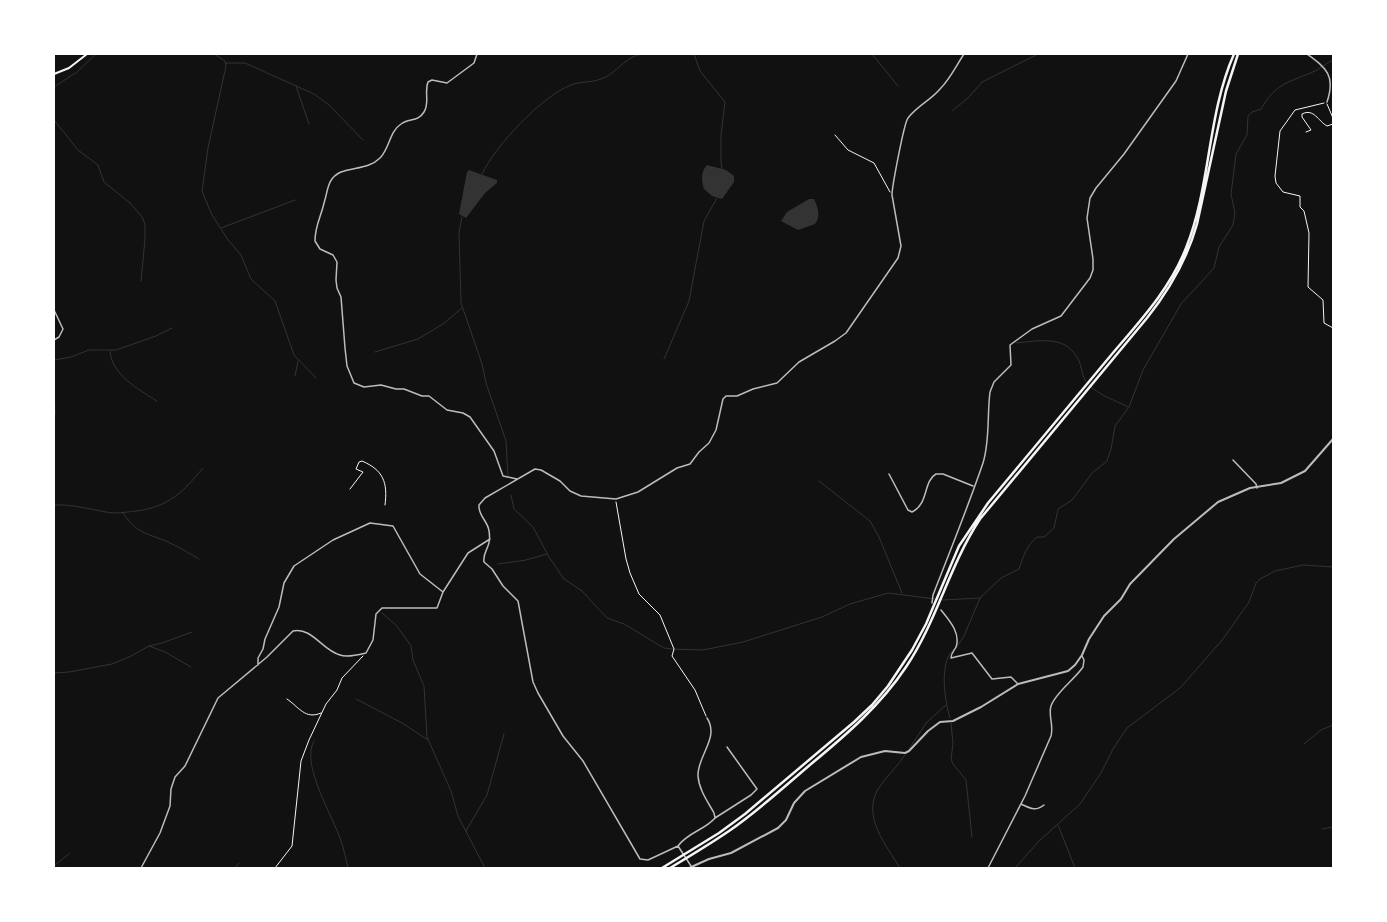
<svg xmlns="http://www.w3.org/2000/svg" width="1387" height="922" font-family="'Open Sans',sans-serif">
<rect width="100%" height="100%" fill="#111"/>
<path fill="#333" d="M707 165 726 170 734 176V182L722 199 712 196 704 189C701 181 701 171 707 165Z
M469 170 497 180V183L485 193 466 218 459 214 467 172Z
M809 199H814C818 207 821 217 815 224L798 230 781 221 787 212Z"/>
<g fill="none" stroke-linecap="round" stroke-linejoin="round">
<path stroke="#333" stroke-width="1" d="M214 54 225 61 226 66 208 148 202 191 211 213 228 240 241 255 251 279 275 301 294 355 316 378
M694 54 700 71 725 102 721 135V161L722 170
M872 54 898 86
M226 63H245L314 94 329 105 363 140
M296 86 309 124
M54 87 77 72 96 54
M952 111 968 98 982 82 1038 54
M54 120 78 150 98 165 104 182 130 203 142 217 145 224V239L141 281
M482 174C495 146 542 96 571 85 581 81 591 83 601 79 613 75 620 64 631 58 634 56 638 55 642 54
M462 217 459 232 461 303 482 364 486 383 506 441 508 476
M221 228 295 200
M1016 343C1039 341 1067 334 1079 361 1082 368 1082 378 1088 384 1098 395 1115 400 1128 407
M110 351C111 374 139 390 157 401
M375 352 418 339 443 324 462 308
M664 359 689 301 704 221 717 198
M54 360 71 357 89 350H116L156 336 172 328
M295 376 298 361
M54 385 55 414
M819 481 870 521 879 537 902 593
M511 495 514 509 533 527 549 557 564 579 582 591 607 618 624 624 664 648 672 649 703 650 743 642 822 617 850 604 888 593 943 600 980 598
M54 505C71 504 89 509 106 512 115 514 127 512 136 511 169 507 183 492 203 468
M123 513C138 536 150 533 172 544 181 548 190 554 199 559
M498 564 526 560 547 554
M382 613 396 625 411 646 413 660 424 686 427 737 451 791 458 816 485 868
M149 646 165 652 191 667
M956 648 964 636 980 598 1001 578 1019 569C1023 557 1027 545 1037 537H1044L1054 528 1058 509 1072 500 1092 473 1107 461 1111 449 1115 426 1129 407 1143 370 1181 304 1214 268 1219 247 1233 225 1235 213 1231 194 1236 154 1247 135 1248 116 1252 112 1261 109C1277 82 1288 83 1315 71 1321 68 1326 63 1333 60
M54 673 69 672 112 664 131 656 149 646 162 643 192 632
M356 699 402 723 428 740
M950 718C945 702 939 665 952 651
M951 723 953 744 951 759 953 764 966 780 972 837
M314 741C300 764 333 816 341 841 344 850 346 859 348 868
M1304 744 1321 730 1333 725
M909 749 927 722 946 705
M1058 825 1075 868
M1322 829 1333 827
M466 831 487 795 504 734
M54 866 70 853
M235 868 239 863
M900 868C886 845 862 817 878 789 886 777 897 767 905 755
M1015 868 1039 841 1080 804 1101 773 1113 749 1127 728 1180 688 1223 639 1249 602 1256 583 1260 579 1275 571 1303 565 1333 567"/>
<path stroke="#f5f5f5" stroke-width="1" d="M1324 103 1295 110 1280 131 1275 176 1276 183 1283 192 1300 196V207L1304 211 1309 233 1308 287 1323 300 1324 323 1333 328
M1327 104 1333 118
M1306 132 1311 130 1302 117V114C1314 108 1318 121 1327 126L1333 124
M835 135 848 150 874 163 890 192
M350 489 363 472 356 469 359 462 362 461C383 470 388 482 385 505
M616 502 626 559 630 573 639 594 660 615 674 649 672 656 695 690 706 716
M287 699C299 707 305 720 321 713
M275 868 292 846 301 761 309 740 326 704 337 690 342 678 363 656"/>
<path stroke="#bcbcbc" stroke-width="1.5" d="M477 54 474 63 447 83 432 80 428 82C424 92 430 103 424 112 418 122 409 118 401 124 389 132 390 148 380 158 369 169 354 167 341 172 327 178 328 191 324 203 321 217 315 225 315 241L320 249 333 255 337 262 336 280 337 288 341 297 345 348 347 366 354 383 364 387 381 385 396 389H404L422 396H429L447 410 463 413 470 417 494 451 503 476 517 479
M1307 54C1326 68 1336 75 1327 102
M54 310 63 329 59 337 54 340
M1233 460 1256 484 1257 488
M889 474 908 510 912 512C929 504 923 481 936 474H943L973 486
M932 603 933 595C950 551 968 507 983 463 990 441 987 415 990 392L994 382 1011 365 1010 345 1032 329 1061 316 1090 278 1093 270V259L1087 218 1090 198 1096 188 1124 154 1176 81 1188 54
M941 610C949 620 961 633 956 647 954 651 951 653 951 658L972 653 992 679 1011 677 1018 684
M258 665V658L263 649 265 639 279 607 284 583 294 566 333 540 370 523 393 526 420 574 443 592
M1021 804C1030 808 1035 812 1044 805
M715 818 751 795 757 789 727 747
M678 846C688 832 705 830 715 818L714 813C708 802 699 790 698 776 697 756 720 738 707 718
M691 866 678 846 648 860 640 859 583 761 563 736 538 693 533 682 518 601 503 586 492 569 484 562C482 551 492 548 489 531 488 521 478 516 479 505L485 498 535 469 541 470 560 481 570 491 581 496 616 499 638 492 677 468 690 464 699 452 709 443 716 430 723 399 726 396H737L753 389 777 383 799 362 835 341 846 333 898 258 901 246 892 195C892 187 904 123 908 118 917 106 931 100 940 89 950 79 956 66 964 54
M141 868 160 833 170 806 171 789 175 777 185 766 218 698 267 657 293 631C312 627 322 650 340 655 347 658 358 655 366 653L373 640 376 614 382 608H437L443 592 468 553 490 539
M988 868 1025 796 1051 736C1054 724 1048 716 1051 706 1055 693 1075 679 1083 667L1084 660 1082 656"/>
<path stroke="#bcbcbc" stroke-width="2" d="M689 868 709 859 731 853 778 828 786 820 794 803 805 791 861 757 885 751 905 753 909 751 928 731 940 722 953 721 981 707 1018 684 1068 671 1075 665 1082 655 1089 639 1104 616 1121 599 1130 584 1174 539 1218 502 1250 488 1281 483 1305 471 1333 439"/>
<path stroke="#f5f5f5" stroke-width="2" d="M54 74 69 68 87 54"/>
<path stroke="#f5f5f5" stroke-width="2.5" d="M662 868 719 833 745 814 854 722 872 705 888 686 912 650 926 624 959 546 988 503C1029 454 1070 404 1112 354 1140 321 1170 289 1186 248 1211 186 1207 115 1234 54
M670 868C690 856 710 844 729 831 758 811 784 787 811 764 846 735 880 706 906 667 937 621 949 566 980 519L1147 318C1170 289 1187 260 1197 224L1226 91 1238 54"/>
</g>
<rect width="1387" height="922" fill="none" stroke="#ffffff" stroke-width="110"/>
</svg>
